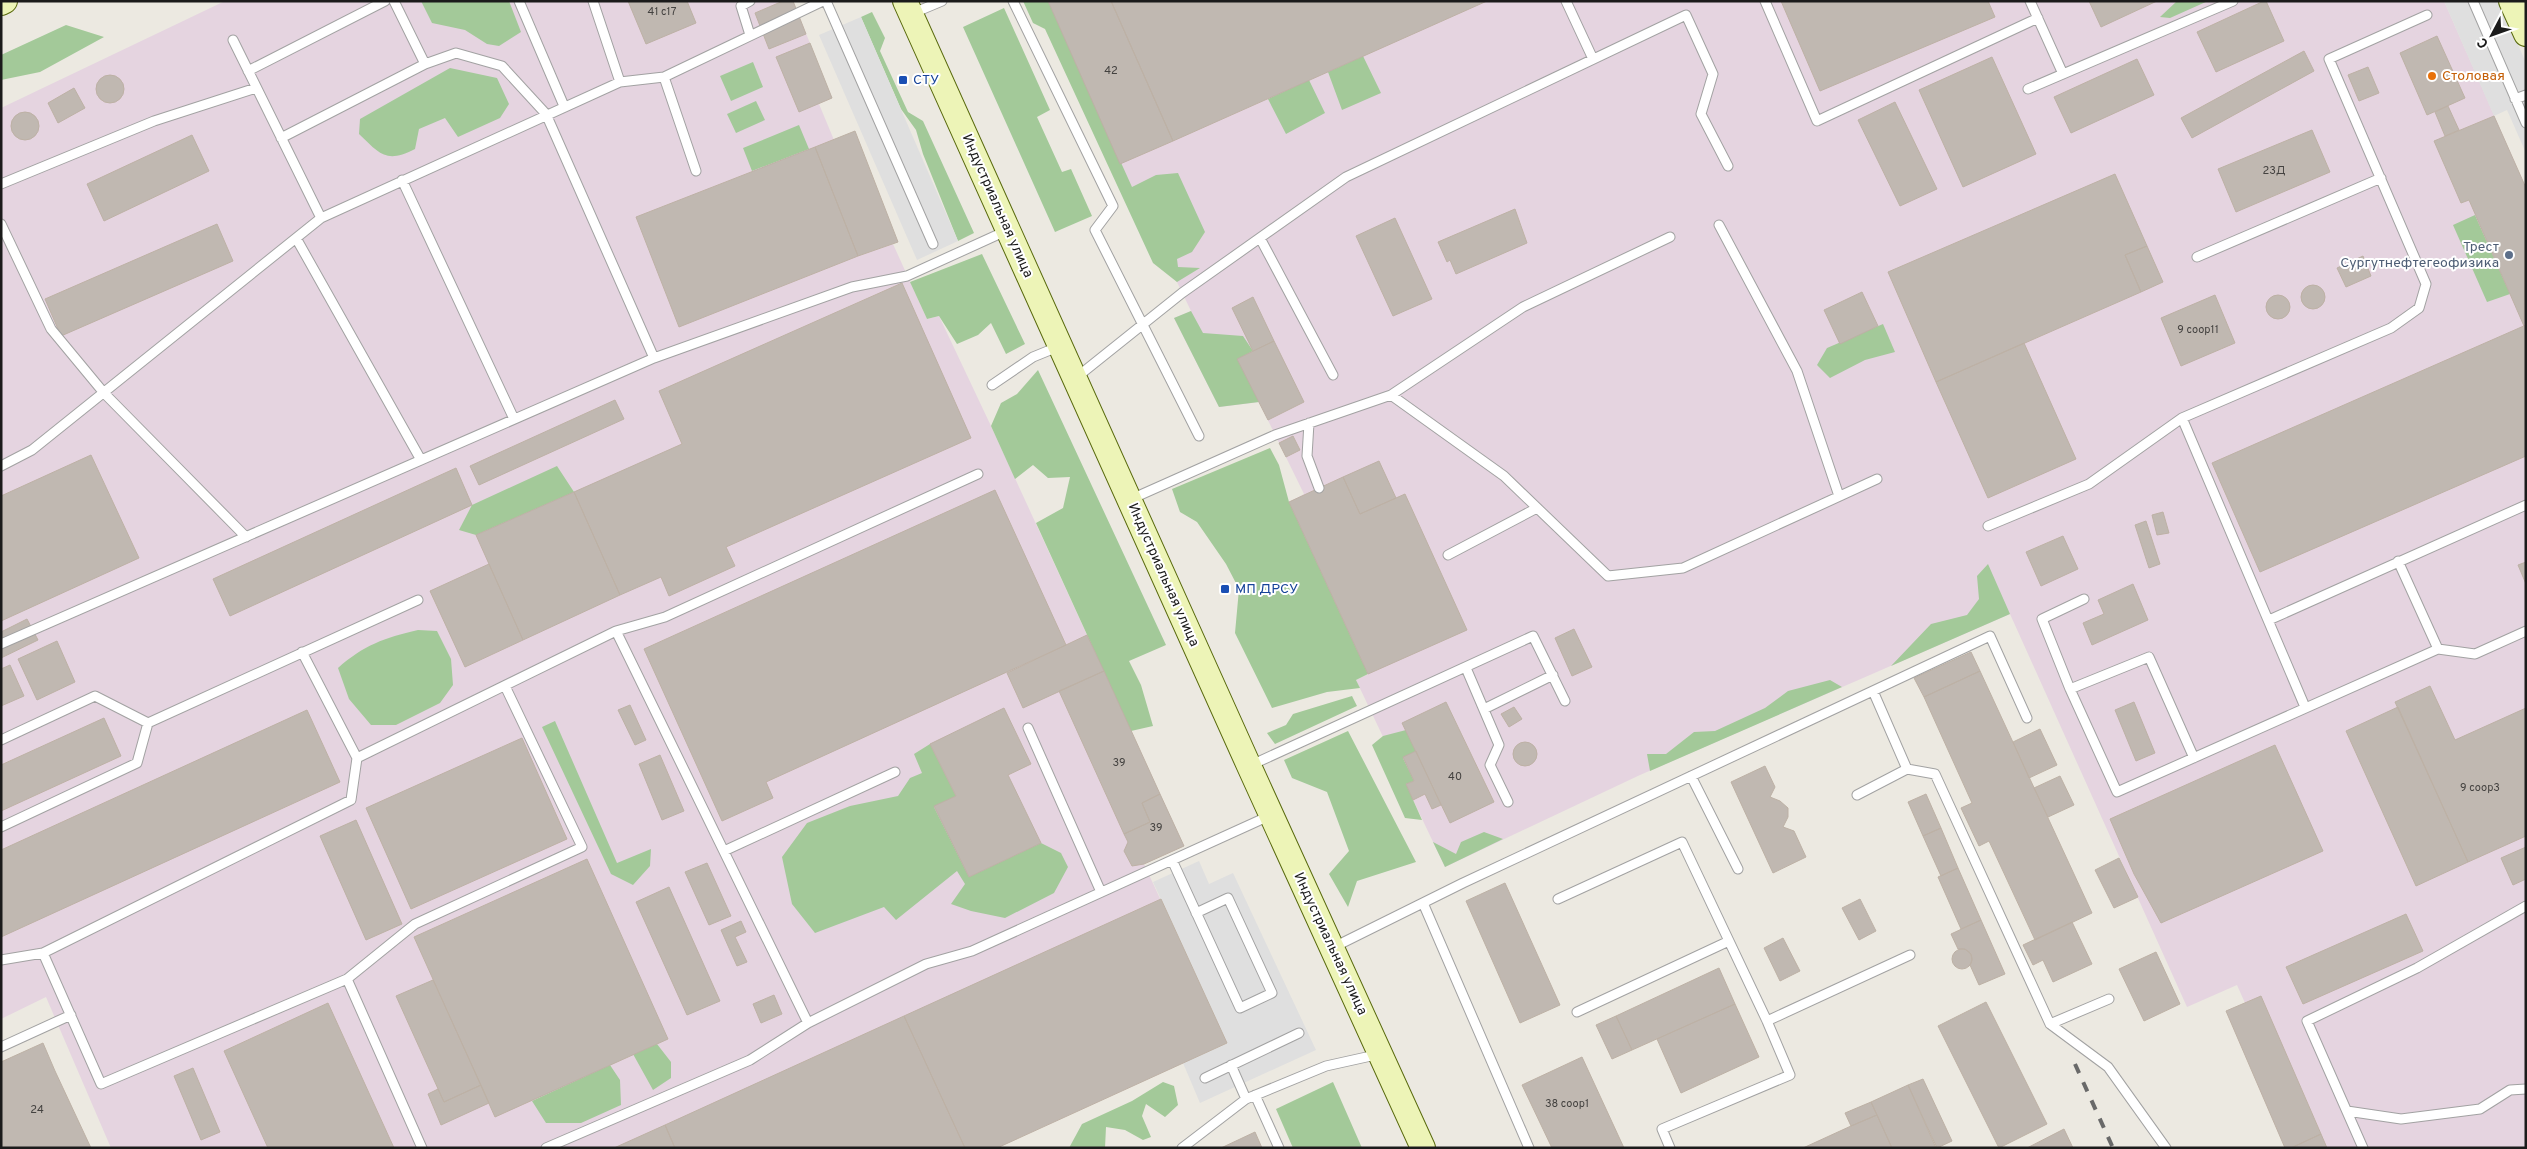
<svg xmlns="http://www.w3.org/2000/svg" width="2527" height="1149" font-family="Overpass,sans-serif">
<rect width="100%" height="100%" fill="#ece9e1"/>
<path fill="#e5d4e0" d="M225 1H793L832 98 819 104 834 140 815 147 858 256 893 244 927 319 939 316 991 426 1184 846 1144 864 1227 1043 997 1148H111L46 997 1 1019V108Z
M1048 1H2444L2526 188V1148H2285L2226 1011 2245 1003 2237 985 2187 1007 2010 614 1640 775 1445 867 1356 680 1368 674 1289 502 1304 494 1259 402 1219 407 1174 318 1191 311 1120 164Z"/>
<path fill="#a3c999" d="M421 1H509L521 32 499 46 487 44 465 30 432 23Z
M1023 1H1048L1132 187 1156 175 1178 173 1205 232 1192 252 1177 259 1178 267 1200 268 1177 282 1153 263 1045 29 1033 23Z
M2177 1H2208L2170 18 2160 17Z
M1004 8 1050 110 1037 117 1062 172 1071 169 1092 216 1055 232 963 27Z
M872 12 885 38 880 51 908 112 923 121 974 233 958 241 923 154 916 130 901 109 861 17Z
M66 25 104 37 40 72 1 80V55Z
M1363 56 1381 93 1342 110 1328 72Z
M753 62 763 87 731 101 720 76Z
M450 68 497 78 509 104 500 118 458 137 445 118 419 129 415 149C386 164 380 154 359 134L360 119Z
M1309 80 1325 113 1286 134 1268 99Z
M756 101 765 120 736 133 727 114Z
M799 125 809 149 752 171 743 148Z
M2475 215 2510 294 2487 302 2453 225Z
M982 254 1025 344 1006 354 991 323 978 335 957 344 939 316 927 319 910 282Z
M1191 311 1203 333 1243 336 1253 351 1238 359 1259 402 1219 407 1174 318Z
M1883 324 1895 352 1865 360 1830 378 1817 365 1827 348Z
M1038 370 1166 645 1129 661 1141 685 1153 726 1131 731 1036 523 1063 508 1070 477 1048 478 1033 465 1015 479 991 426 1001 403 1017 394Z
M1270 448 1279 465 1289 502 1368 674 1356 680 1360 688 1327 692 1272 708 1235 633 1239 589 1226 564 1197 522 1180 512 1172 489Z
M557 466 574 492 476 535 459 530 472 505Z
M1988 564 2010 614 1891 666 1931 624 1967 615 1979 599 1977 576Z
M418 630 437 631 451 659 453 685 440 703 396 725H371L349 699 338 668C364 645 384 638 418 630Z
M1830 680 1842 687 1650 771 1647 754H1666L1694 732 1715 731 1765 708 1788 691Z
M1352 696 1357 706 1275 744 1267 733 1286 725 1293 714Z
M555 721 617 863 651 849 650 866 633 885 611 874 542 727Z
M1406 730 1416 751 1403 758 1414 781 1406 784 1422 820 1405 818 1372 745 1383 736Z
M1348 731 1416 862 1357 881 1348 907 1329 874 1349 851 1327 792 1292 778 1284 760Z
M930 744 956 796 934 807 969 877 1041 843 1061 853 1068 867 1054 893 1005 918 971 911 951 904 965 884 957 871 896 920 884 907 815 933 792 904 782 857 807 823 850 806 898 796 910 778 922 773 914 754Z
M1484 832 1503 839 1445 867 1433 842 1456 854 1461 842Z
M657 1044 671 1062V1078L653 1090 633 1054Z
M610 1065 620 1080 621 1105 581 1123H546L532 1101Z
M1163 1082 1174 1086 1178 1105 1165 1117 1146 1104 1142 1116 1151 1137 1143 1140 1125 1130 1106 1127 1105 1148H1069L1082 1124 1132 1101Z
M1333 1082 1362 1148H1293L1276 1109Z"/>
<path fill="#dfdfdf" d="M2444 1H2499L2526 63V153L2507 110 2494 116Z
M861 17 958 241 917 260 819 35Z
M1199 861 1209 884 1233 873 1316 1050 1200 1103 1183 1063 1227 1043 1153 882Z"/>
<path fill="#c0b8b1" stroke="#bdb1a5" d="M628 1H687L696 23 646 44Z
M783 1H793L806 34 769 49 755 13Z
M1048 1H1111L1173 141 1120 164Z
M1111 1H1487L1173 141Z
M1781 1H1988L1995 17 1820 91Z
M2089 1H2157L2101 27Z
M2264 1H2266L2284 41 2216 72 2197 32Z
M2437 36 2465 98 2427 115 2400 53Z
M810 43 832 98 799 112 776 57Z
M2304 51 2314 71 2192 138 2181 118Z
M1992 57 2036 154 1963 187 1919 90Z
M2137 59 2154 95 2071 133 2054 97Z
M2368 67 2379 93 2359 101 2348 75Z
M96 89a14 14 0 1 1 28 0a14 14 0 1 1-28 0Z
M74 88 85 108 58 123 48 103Z
M1895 102 1937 189 1900 206 1858 120Z
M2448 106 2459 130 2445 136 2435 112Z
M11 126a14 14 0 1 1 28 0a14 14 0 1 1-28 0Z
M2494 116 2526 188 2524 326 2469 200 2461 203 2434 141Z
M2312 130 2330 172 2236 212 2218 169Z
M855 131 898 242 858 256 815 147Z
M192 135 209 171 104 221 87 184Z
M815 147 858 256 679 327 636 217Z
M2115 174 2147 246 2125 255 2141 292 1936 382 1888 272Z
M1515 209 1527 243 1456 274 1450 260 1447 262 1438 242Z
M1395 218 1432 299 1393 316 1356 236Z
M217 224 233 261 61 336 45 299Z
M2147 246 2163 282 2141 292 2125 255Z
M2363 256 2371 276 2346 287 2337 268Z
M902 283 971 438 726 547 735 566 669 596 661 577 620 595 574 492 682 444 659 391Z
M2301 297a12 12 0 1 1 24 0a12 12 0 1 1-24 0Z
M1862 292 1878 326 1840 344 1824 310Z
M2266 307a12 12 0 1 1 24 0a12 12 0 1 1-24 0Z
M2215 295 2235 343 2181 366 2161 318Z
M1253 297 1274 341 1253 351 1232 308Z
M2526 325V456L2260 572 2212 463Z
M1274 341 1304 402 1268 420 1237 359Z
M2024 343 2076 459 1988 498 1936 382Z
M615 400 624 419 479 485 470 466Z
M1293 436 1300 450 1286 457 1279 443Z
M91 455 139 558 1 621V496Z
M1379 461 1396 498 1360 514 1343 477Z
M456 468 472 505 230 616 213 579Z
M1343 477 1360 514 1405 494 1467 630 1368 674 1289 502Z
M995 490 1066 645 766 782 773 798 722 821 644 649Z
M574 492 620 595 523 640 476 535Z
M2163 512 2169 533 2157 535 2152 515Z
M2146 521 2160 564 2149 568 2135 525Z
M2063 536 2078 569 2041 586 2026 552Z
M2526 562V584L2518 565Z
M489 564 523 640 465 667 430 591Z
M2133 584 2148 620 2092 645 2083 623 2104 614 2098 600Z
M27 619 38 640 1 658V632Z
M1574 629 1592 667 1572 676 1555 638Z
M1087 635 1104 671 1023 708 1007 673Z
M57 641 75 682 37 700 18 659Z
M1971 652 1980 671 1924 697 1914 678Z
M10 665 24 696 1 706V669Z
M1104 671 1160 794 1142 803 1150 822 1124 834 1059 691Z
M1980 671 2092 913 2035 940 1989 841 1979 846 1961 808 1972 803 1924 697Z
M2430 686 2455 740 2526 708V836L2468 862 2395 702Z
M1446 702 1494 802 1450 823 1402 723Z
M2134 702 2155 753 2136 761 2115 710Z
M630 705 646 740 635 745 618 710Z
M1514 707 1522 719 1509 727 1501 714Z
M2398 707 2468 862 2416 886 2346 731Z
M1004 708 1031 764 1008 775 1041 843 969 877 934 806 956 796 930 744Z
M307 710 340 782 1 937V850Z
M104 718 121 756 1 811V765Z
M2040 729 2057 765 2029 778 2013 742Z
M522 738 567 839 411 909 366 808Z
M1513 754a12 12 0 1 1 24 0a12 12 0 1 1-24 0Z
M2275 745 2323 851 2161 923 2134 874 2110 819Z
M1416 751 1441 805 1432 809 1425 794 1413 800 1406 784 1414 781 1403 757Z
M660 755 684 811 662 820 639 764Z
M1765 766 1775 787 1770 797 1780 801 1788 808V817L1783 827 1794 831 1806 857 1773 873 1731 782Z
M2060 776 2074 805 2048 817 2034 788Z
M1160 794 1184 846 1144 864 1132 866 1124 851 1128 842 1124 834 1150 822 1142 803Z
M1926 794 1941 828 1923 836 1908 802Z
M356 820 402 924 366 940 320 836Z
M1941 828 1958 868 1941 876 1923 836Z
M2526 847V879L2513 885 2501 858Z
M2119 858 2138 897 2114 908 2095 870Z
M587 859 668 1039 495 1117 414 937Z
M707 863 731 916 709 925 685 872Z
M1958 868 1981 920 1961 929 1938 877Z
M1505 883 1560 1005 1520 1023 1466 901Z
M669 887 720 1001 687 1015 636 902Z
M1161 899 1227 1043 997 1148H965L904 1016Z
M1860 899 1876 931 1859 940 1842 908Z
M2406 914 2423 951 2303 1004 2286 967Z
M1981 920 2005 974 1979 985 1970 965 1972 960 1971 954 1965 949H1958L1951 934Z
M741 921 746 932 735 937 747 962 737 966 721 930Z
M2072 922 2092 964 2053 982 2043 960 2033 965 2023 945Z
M1783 938 1800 971 1780 981 1764 948Z
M1952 959a10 10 0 1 1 20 0a10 10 0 1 1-20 0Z
M2156 952 2180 1004 2144 1021 2119 969Z
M1719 968 1735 1004 1632 1050 1616 1016Z
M433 980 481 1085 444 1102 396 996Z
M774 995 782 1014 761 1023 753 1004Z
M2261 996 2321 1134 2291 1148H2285L2226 1011Z
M1986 1002 2047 1124 1999 1148 1938 1026Z
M328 1003 394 1148H268L224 1051Z
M1735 1004 1759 1057 1681 1093 1657 1039Z
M904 1016 965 1148H675L665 1125Z
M1616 1016 1632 1050 1612 1059 1596 1025Z
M43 1043 55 1071 91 1148H1V1062Z
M1582 1057 1624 1148H1552L1522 1085Z
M193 1068 220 1132 201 1140 174 1076Z
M1923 1079 1952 1141 1937 1148 1908 1085Z
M481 1085 489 1103 441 1125 428 1094 438 1089 444 1102Z
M1908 1085 1936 1148H1892L1871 1102Z
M1871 1102 1877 1115 1851 1126 1845 1113Z
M1877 1115 1892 1148H1803L1851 1126Z
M665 1125 675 1148H614Z
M2064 1129 2073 1148H2027Z
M1255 1132 1262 1148H1221Z
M2321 1134 2327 1148H2291Z"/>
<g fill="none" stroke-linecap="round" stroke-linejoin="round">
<defs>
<path id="lane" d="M394 1 425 64
M519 1 564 106
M593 1 620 82
M826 1 933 244
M1013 1 1113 206 1095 230 1199 436
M1566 1 1593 59
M1765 1 1817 121 2038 18
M2030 1 2063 74
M2473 1 2526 123
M911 14 942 1
M750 35 741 6 750 1
M233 40 321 218
M248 71 385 1
M664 77 696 171
M2028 89 2233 1
M2515 99 2526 95
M281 138 425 64 456 53 502 66 546 114 654 358
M402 180 514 419
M1 184 154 121 256 88
M1 224 51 329 104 393 246 537
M1719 225 1797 371 1839 496
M296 238 421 460
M1260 238 1333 375
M2197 257 2381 178
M1077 377 1182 293 1346 177 1686 15 1713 74 1701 114 1728 166
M992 385 1033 357 1060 346
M1391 395 1523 307 1670 237
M2182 418 2305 707
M1309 423 1307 456 1319 488
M1 466 32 450 321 218 620 82 664 77 823 1
M1129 500 1275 435 1391 395 1504 476 1608 576 1683 568 1877 479
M1988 526 2089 484 2182 418 2391 328 2419 308 2426 284 2329 59 2427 15
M1448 555 1537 508
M2398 561 2438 649
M2084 599 2042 619 2070 689 2117 792 2438 649 2475 654 2526 631
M2269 620 2526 505
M616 631 808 1023
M1 644 654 358 852 287 907 276 1008 230
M1466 668 1499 745 1490 765 1508 802
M2070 689 2149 657 2194 758
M1873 691 1907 769 1935 774 2050 1024 2108 1067 2166 1148
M1484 709 1553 675
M1028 728 1101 892
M1 740 95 696 148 723
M357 758 616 631 665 617 978 474
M1249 766 1533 636 1565 701
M1691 776 1738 869
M1857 795 1907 769
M1 827 137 763 148 723 418 600
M724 851 895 772
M1172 860 1240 1008 1272 993 1228 898 1196 913
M1558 899 1682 842 1767 1021
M1423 903 1529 1148
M1332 948 1463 883 1990 636 2027 718
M43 953 101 1084 347 979 422 1148
M1 960 43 953 351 800 357 758 302 652
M347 979 415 924 582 847 505 686
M1577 1012 1729 941
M2050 1024 2109 999
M1 1047 71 1015
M1231 1065 1246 1099
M1205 1078 1299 1033
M1255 1095 1279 1148
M2347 1111 2401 1119 2480 1109 2510 1090 2526 1089
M546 1148 750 1060 808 1023 926 964 972 951 1269 816
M1182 1148 1246 1099 1326 1066 1380 1054
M1670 1148 1662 1129 1790 1075 1767 1021 1910 955
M2363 1148 2307 1021 2417 968 2526 906"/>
<path id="secondary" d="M905 1 1249 766 1423 1148
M2511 1 2526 34
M1 3 5 1"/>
</defs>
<use href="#lane" stroke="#a2a2a2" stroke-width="11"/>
<use href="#secondary" stroke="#58690c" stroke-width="26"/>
<use href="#lane" stroke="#fff" stroke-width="9"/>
<use href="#secondary" stroke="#edf4b7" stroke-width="24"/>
<path stroke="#696969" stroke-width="4" stroke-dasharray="10 10" stroke-linecap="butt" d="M2075 1064 2113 1148"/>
</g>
<circle fill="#e8710a" stroke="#fff" stroke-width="2" cx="2432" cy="76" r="5"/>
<g fill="#1a4fb4" stroke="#fff" stroke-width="2">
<rect x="898" y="75" width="10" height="10" rx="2.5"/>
<rect x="1220" y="584" width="10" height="10" rx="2.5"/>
</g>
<circle fill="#5c6f8a" stroke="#fff" stroke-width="2" cx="2509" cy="255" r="5"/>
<g text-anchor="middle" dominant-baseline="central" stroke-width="4" stroke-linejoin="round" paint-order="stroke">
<g font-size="11" fill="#444240">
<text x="662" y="12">41 с17</text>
<text x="1111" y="71">42</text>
<text x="2274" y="171">23Д</text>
<text x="2198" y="330">9 соор11</text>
<text x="1119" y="763">39</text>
<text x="1455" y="777">40</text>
<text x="2480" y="788">9 соор3</text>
<text x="1156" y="828">39</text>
<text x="1567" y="1104">38 соор1</text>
<text x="37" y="1110">24</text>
</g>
<g font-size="14" fill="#c56008" stroke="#fff" text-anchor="start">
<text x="2442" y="76">Столовая</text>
</g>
<g font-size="14" fill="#164399" stroke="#fff" text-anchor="start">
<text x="913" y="80">СТУ</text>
<text x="1235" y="589">МП ДРСУ</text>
</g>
<g font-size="14" fill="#1b1b1b" stroke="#fff">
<text transform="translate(997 206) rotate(66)">Индустриальная улица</text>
<text transform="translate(1163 575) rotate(66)">Индустриальная улица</text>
<text transform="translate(1330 944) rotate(65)">Индустриальная улица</text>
</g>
<g font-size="14" fill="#4e5e75" stroke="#fff" text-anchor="end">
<text x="2499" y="247">Трест<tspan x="2499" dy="16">Сургутнефтегеофизика</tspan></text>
</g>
</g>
<rect width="2527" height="1149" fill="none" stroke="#1b1b1b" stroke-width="5"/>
<g transform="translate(2492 35) rotate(229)" stroke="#ffffff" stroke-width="4" paint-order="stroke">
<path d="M0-4L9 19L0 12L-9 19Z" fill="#1b1b1b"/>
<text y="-8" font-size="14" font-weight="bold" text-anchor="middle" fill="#1b1b1b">С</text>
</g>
</svg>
